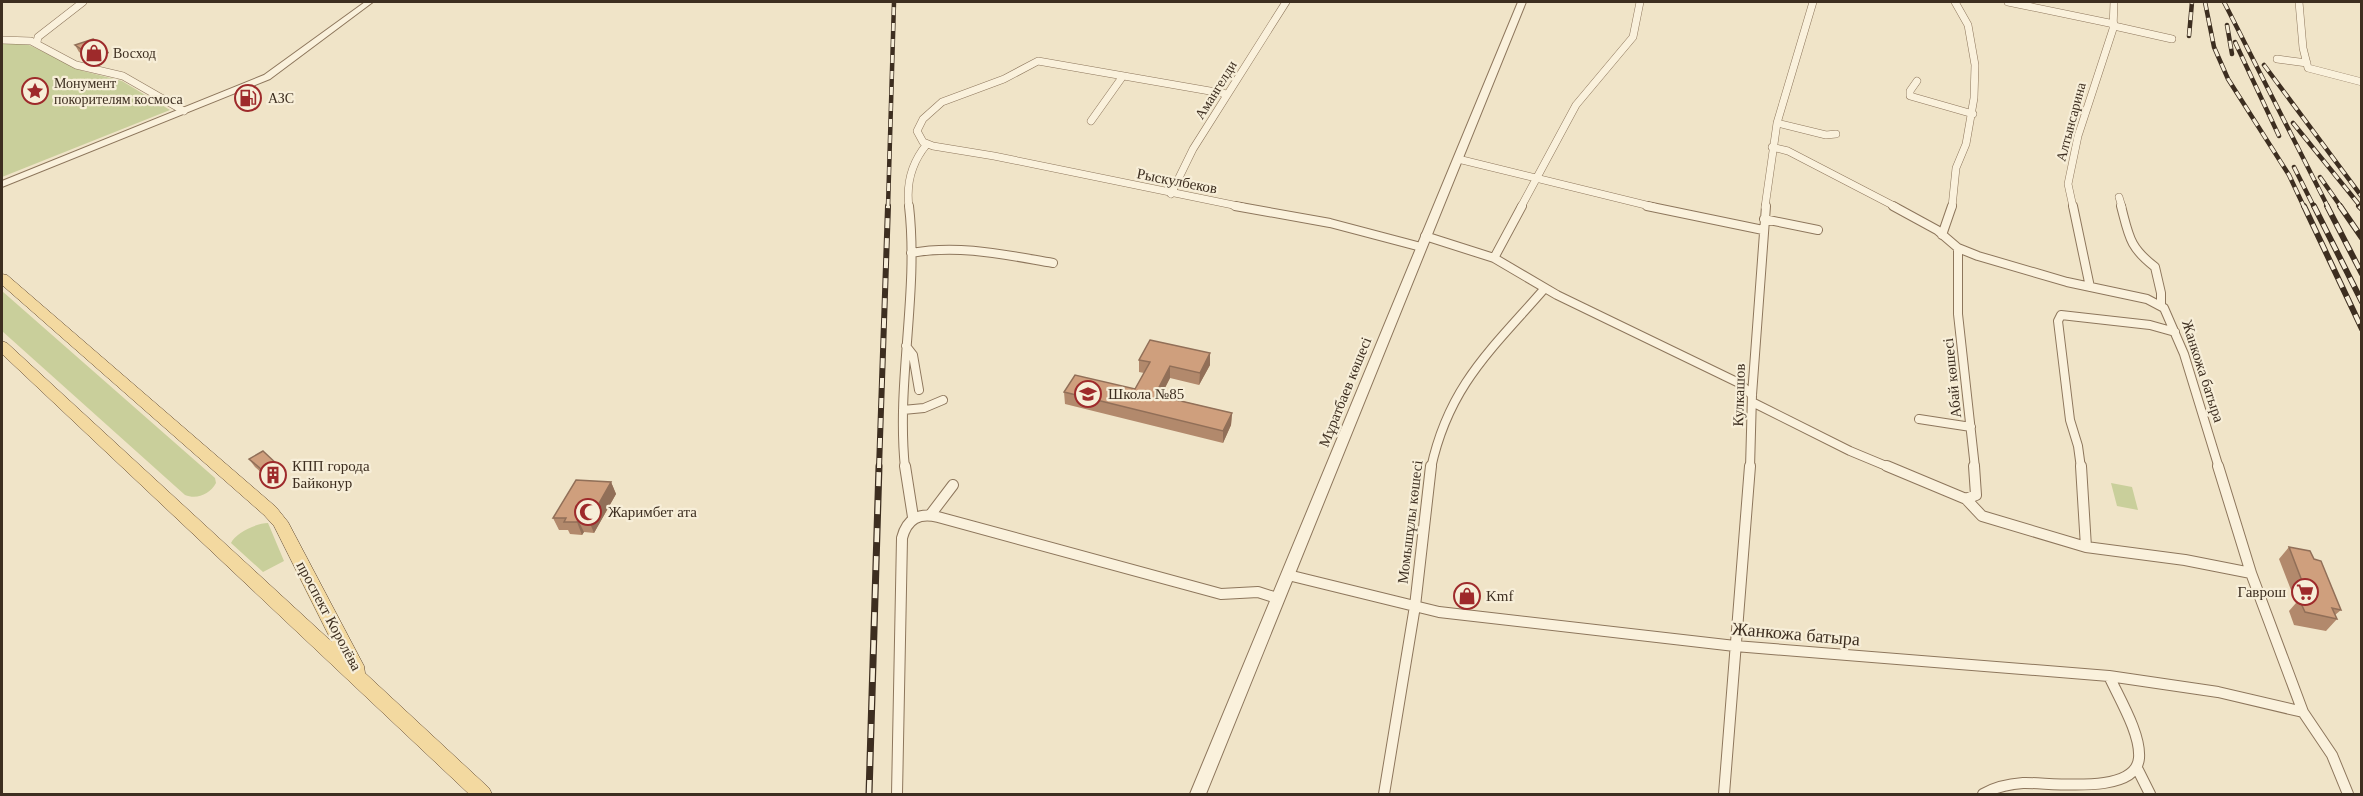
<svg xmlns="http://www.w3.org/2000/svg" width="2363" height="796" font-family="Georgia,serif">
<rect width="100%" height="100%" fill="#f0e4c8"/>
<path fill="#c9cf9b" d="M2 43 27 44 83 71 122 81 170 110 2 177Z
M2 291 215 478 216 483C210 494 197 500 185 495L2 331Z
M2111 483 2132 487 2138 510 2117 506Z
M268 523 284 561 263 572 231 543C235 533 257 523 268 523Z"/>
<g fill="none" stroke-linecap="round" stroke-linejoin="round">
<defs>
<path id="minor-far2" d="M2008 2 2114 24
M2299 2 2303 48 2308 68 2362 82
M2114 26 2172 39
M2 40 31 41 76 65 123 76 184 111
M37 42 38 37 83 2
M2277 59 2307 63
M1917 81 1910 91V96L1973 114
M1227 94 1038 61 1004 79 942 102 923 119 917 131 923 142 933 146 994 156 1243 207
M1091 121 1123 76
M1777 123 1826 135 1836 134
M1772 147 1788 151 1896 207
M1458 159 1654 207
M1171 194 1193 149 1286 2
M2119 197 2122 207
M909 207C906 184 912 162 927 144
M1521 207 1576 105 1633 37 1640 2
M1765 207 1777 123 1813 2
M1952 207 1956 168 1966 144 1974 98 1975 65 1968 25 1955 2
M2073 207 2068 184 2078 136 2113 29 2114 2"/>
<path id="minor-far1" d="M1235 206 1330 223 1421 247
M1647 206 1763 230
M1893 206 1937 230 1958 248 1978 256 2067 282 2147 299 2164 308 2184 354 2219 468
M2073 206 2090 287
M2121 206C2129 236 2129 247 2155 267L2161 293V305
M1764 219 1818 230
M1942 235 1952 206
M1425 236 1494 258 1557 295 1739 383 1752 395
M1958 248V314L1975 468
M911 253C959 244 1006 255 1053 263
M1494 258 1522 206
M906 346 913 355 919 390
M1752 402 1850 451 1891 468
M903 410 924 408 943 400
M1919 419 1971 427
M905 468C896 381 919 293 909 206
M1431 468C1449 385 1492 349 1545 288
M1750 468 1752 395 1766 206
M2081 468 2078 446 2070 420 2058 321 2061 315 2150 325 2175 332"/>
<path id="minor" d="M905 466 913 517
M1887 466 1966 499 1982 516 2086 547 2185 560 2251 573
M2081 466 2086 547
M2218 466 2251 573 2303 712
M1966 499 1976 495 1974 466
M931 514 953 485
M1288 575 1439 612 1735 646 2109 676 2218 692 2303 712 2332 755 2348 794
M2138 770 2150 794
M897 794 902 538C907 519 919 512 938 517L1221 594 1258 592 1277 598
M1384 794 1415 606 1431 466
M1724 794 1750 466
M1983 794C1995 787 2009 784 2023 783 2049 782 2136 796 2139 758 2141 734 2119 698 2109 676"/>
<path id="tertiary" d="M365 2H373L270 79 2 187V181L264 75Z
M1518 2H1526L1206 794H1190Z"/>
<path id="primary" d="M2 274 7 275 276 507 288 522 364 666 365 673 489 788 492 794H469L2 354V341L7 343 332 642 274 526 264 515 2 285Z"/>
</defs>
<use href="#minor-far2" stroke="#8d765c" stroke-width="8"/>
<use href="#minor-far1" stroke="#8d765c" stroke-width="10"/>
<use href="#minor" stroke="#8d765c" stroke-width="12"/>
<use href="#tertiary" stroke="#8d765c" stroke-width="2"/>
<use href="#primary" stroke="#5b4430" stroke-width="1"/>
<use href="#minor-far2" stroke="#faf1dc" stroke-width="7"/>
<use href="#minor-far1" stroke="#faf1dc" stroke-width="8"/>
<use href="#minor" stroke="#faf1dc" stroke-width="10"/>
<use href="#tertiary" fill="#faf1dc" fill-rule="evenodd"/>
<use href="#primary" fill="#f3d9a0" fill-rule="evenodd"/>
<defs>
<path id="rail-far2" d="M2205 2 2214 47 2228 79 2289 175 2304 207
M2224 2 2328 207
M2227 25 2232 54
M2189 36 2192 2
M2235 42 2279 136
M2264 65 2362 197
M2293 123 2361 207
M2294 167 2314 207
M2320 177 2341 207
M888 207 894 2"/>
<path id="rail-far1" d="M2304 206 2362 329
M2314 206 2362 302
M2327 206 2362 274
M2340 206 2362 238
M2359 206 2362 209
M879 468 888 206"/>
<path id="rail" d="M869 794 879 466"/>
</defs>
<use href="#rail-far2" stroke="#3d2e20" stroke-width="4.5"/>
<use href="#rail-far1" stroke="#3d2e20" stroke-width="6"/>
<use href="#rail" stroke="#3d2e20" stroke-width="7"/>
<use href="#rail-far2" stroke="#f7eed8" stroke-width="3" stroke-dasharray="8" stroke-linecap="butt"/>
<use href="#rail-far1" stroke="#f7eed8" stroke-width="4" stroke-dasharray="10" stroke-linecap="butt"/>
<use href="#rail" stroke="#f7eed8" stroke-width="4.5" stroke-dasharray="14" stroke-linecap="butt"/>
</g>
<path fill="#b2896c" d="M75 45 105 46 109 53 91 60 79 52Z
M1139 360 1210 365 1199 385 1170 378 1161 396 1232 413 1231 425 1223 443 1065 404 1064 392 1135 389 1144 373 1139 372Z
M249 459 284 474 271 481 255 467Z
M611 482 616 494 594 533 584 532 582 535 570 534 568 530H559L553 518Z
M2289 547 2314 559 2341 610 2335 615 2337 619 2326 631 2294 625 2289 611 2296 603 2279 559Z"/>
<path fill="#916f58" d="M105 46 109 53 91 60 87 53Z
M1210 353V365L1199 385 1200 373Z
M1170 366V378L1155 407V395Z
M1232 413 1231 425 1223 443V431Z
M279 466 284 474 271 481 266 473Z
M611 482 616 494 594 533 589 521Z
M578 520 584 532 582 535 577 522Z"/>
<path fill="#cf9f7d" stroke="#916f58" stroke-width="1.5" d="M93 39 105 46 87 53 75 45Z
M1150 340 1210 353 1200 373 1170 366 1155 395 1232 413 1223 431 1064 392 1075 375 1135 389 1150 362 1139 360Z
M263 451 279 466 266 473 249 459Z
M576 480 611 482 589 521 578 520 577 522H564L566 518H553Z
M2289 547 2310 551 2314 559 2321 561 2341 610 2332 608 2337 619 2305 612 2299 599 2310 602Z"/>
<defs>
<symbol id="shop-ring" viewBox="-11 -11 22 22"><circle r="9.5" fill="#f7eed8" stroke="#9e2a2b" stroke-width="1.5"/><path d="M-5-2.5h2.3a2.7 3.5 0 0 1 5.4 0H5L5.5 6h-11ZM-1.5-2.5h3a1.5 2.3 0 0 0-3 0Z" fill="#9e2a2b"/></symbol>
<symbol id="sight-ring" viewBox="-11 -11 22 22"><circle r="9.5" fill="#f7eed8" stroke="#9e2a2b" stroke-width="1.5"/><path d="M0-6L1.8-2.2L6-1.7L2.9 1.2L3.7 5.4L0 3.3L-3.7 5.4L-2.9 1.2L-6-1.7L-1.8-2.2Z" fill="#9e2a2b"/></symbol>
<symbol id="fuel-ring" viewBox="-11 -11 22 22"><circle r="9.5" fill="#f7eed8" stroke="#9e2a2b" stroke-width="1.5"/><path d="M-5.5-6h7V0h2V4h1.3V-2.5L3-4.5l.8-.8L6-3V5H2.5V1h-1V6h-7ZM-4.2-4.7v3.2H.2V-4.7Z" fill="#9e2a2b"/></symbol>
<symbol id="school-ring" viewBox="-11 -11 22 22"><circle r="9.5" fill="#f7eed8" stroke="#9e2a2b" stroke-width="1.5"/><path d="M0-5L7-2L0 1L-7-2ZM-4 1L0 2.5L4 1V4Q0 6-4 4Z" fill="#9e2a2b"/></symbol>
<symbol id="building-ring" viewBox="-11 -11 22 22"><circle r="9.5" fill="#f7eed8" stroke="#9e2a2b" stroke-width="1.5"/><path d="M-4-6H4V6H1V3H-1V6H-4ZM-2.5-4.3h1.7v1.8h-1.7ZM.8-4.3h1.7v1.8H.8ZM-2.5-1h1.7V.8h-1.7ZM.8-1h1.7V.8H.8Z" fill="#9e2a2b"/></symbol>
<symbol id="mosque-ring" viewBox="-11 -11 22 22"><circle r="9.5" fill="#f7eed8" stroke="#9e2a2b" stroke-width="1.5"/><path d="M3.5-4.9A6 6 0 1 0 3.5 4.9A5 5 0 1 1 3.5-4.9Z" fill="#9e2a2b"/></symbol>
<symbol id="supermarket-ring" viewBox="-11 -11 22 22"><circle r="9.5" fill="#f7eed8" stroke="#9e2a2b" stroke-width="1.5"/><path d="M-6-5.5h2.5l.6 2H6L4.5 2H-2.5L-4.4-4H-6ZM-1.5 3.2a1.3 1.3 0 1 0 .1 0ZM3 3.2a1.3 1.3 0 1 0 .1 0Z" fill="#9e2a2b"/></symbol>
</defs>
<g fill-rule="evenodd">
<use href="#shop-ring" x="79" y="38" width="30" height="30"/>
<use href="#sight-ring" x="20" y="76" width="30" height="30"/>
<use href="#fuel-ring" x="233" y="83" width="30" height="30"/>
<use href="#school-ring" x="1073" y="379" width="30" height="30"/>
<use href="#building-ring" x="258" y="460" width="30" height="30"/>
<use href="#mosque-ring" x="573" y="497" width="30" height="30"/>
<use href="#supermarket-ring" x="2290" y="577" width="30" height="30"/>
<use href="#shop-ring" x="1452" y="581" width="30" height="30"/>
</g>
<g text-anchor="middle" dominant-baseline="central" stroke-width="4.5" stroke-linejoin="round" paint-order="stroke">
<g font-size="14" fill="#3d2e20" stroke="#f7eed8" text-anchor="start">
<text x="113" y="53">Восход</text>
<text x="54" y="83">Монумент<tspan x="54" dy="16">покорителям космоса</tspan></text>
<text x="268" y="98">АЗС</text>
</g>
<g font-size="14" fill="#3d2e20" stroke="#f7eed8">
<text transform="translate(1216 90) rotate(-58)">Амангелди</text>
<text transform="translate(2071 122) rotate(-75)">Алтынсарина</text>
</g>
<g font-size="15" fill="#3d2e20" stroke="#f7eed8">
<text transform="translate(1177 181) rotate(11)">Рыскулбеков</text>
<text transform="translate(2203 371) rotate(72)">Жанкожа батыра</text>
<text transform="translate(1952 378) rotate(-96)">Абай көшесі</text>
<text transform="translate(1345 392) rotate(-68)">Мұратбаев көшесі</text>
<text transform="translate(1739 395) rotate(-88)">Кулкашов</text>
<text transform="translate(1410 522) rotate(-83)">Момышұлы көшесі</text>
<text transform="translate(329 616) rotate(62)">проспект Королёва</text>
</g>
<g font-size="15" fill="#3d2e20" stroke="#f7eed8" text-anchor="start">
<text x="1108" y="394">Школа №85</text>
<text x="292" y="466">КПП города<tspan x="292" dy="17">Байконур</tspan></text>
<text x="608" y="512">Жаримбет ата</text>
<text x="2286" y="592" text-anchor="end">Гаврош</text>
<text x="1486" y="596">Kmf</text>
</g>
<g font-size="18" fill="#3d2e20" stroke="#f7eed8">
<text transform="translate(1796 634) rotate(5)">Жанкожа батыра</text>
</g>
</g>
<rect width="2363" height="796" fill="none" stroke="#3d2e20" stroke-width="6"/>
</svg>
